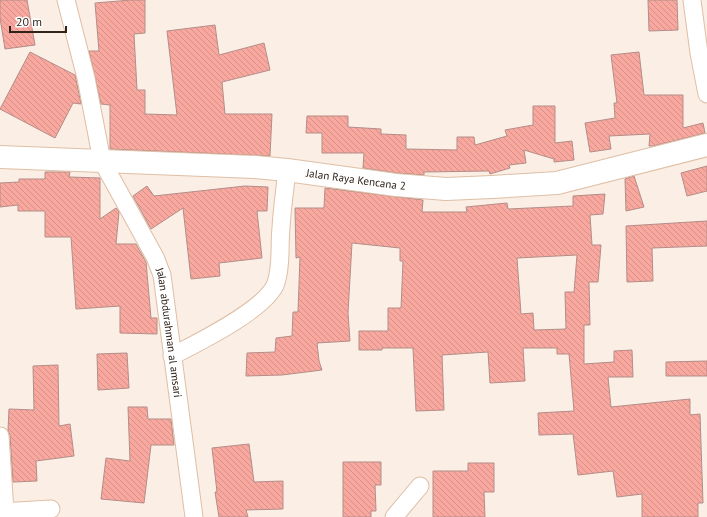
<svg xmlns="http://www.w3.org/2000/svg" width="707" height="517" font-family="'PT Sans',sans-serif">
<defs>
<pattern id="building-back-hatch" width="6" height="6" patternUnits="userSpaceOnUse"><rect width="6" height="6" fill="#f8a89f"/><path d="M-1 5l2 2M0 0l6 6M5-1l2 2" fill="none" stroke="#d59088"/></pattern>
</defs>
<rect width="100%" height="100%" fill="#fbeee4"/>
<path fill="url(#building-back-hatch)" stroke="#b48d88" fill-rule="evenodd" d="M0 0H27L35 45 5 49 0 18Z
M131 0H145V33L134 34 137 90H145V114L177 115 167 31 215 25 219 55 264 43 270 70 222 82 225 114H272L270 156 110 149V105L101 104 89 51H99L95 3Z
M648 0H677L678 30 649 31Z
M30 52 75 75 81 104 73 103 55 138 0 109Z
M639 52 644 95H683V128L703 123 705 133 653 146H649L650 134 609 136 611 149 590 152 585 123 615 118 614 103H617L611 55Z
M533 106H555V143L572 141 574 160 554 162V159L524 150 526 163 509 165 510 168 490 174 489 171 424 172V175L397 173 363 168 364 153H322V133H306L307 116H348V127L381 129V134L406 135V149L457 150V137H474L475 145 507 136 505 130 533 125Z
M707 166V191L687 196 681 173Z
M45 172H70L69 177 100 178V219L116 208 119 212 116 244H136L146 262 151 318H157V334L120 333V306L76 309 71 237H45V211H18V205L0 207V183L19 182V179H45Z
M634 176 644 207 626 211 625 179Z
M147 186 154 196 245 186 268 187 267 211H257L262 258 219 263 220 276 191 279 183 208 151 229 133 196Z
M325 188 423 200 422 212H467L466 207 507 203 508 209 573 206V196L605 194 603 214 590 215 592 245H601L598 282H589L590 325H584V364L614 362V351L632 350 633 377H608L611 407 690 399V415L700 414 703 503H698V517H642V494L617 497 613 471 578 475 573 434 539 435 538 413 574 411 569 354H557V348H523L525 381 490 383 488 352 442 355 444 410 416 411 413 348H382V350H359V331H388V308H401L403 261H400V248L352 243 348 313 350 341 317 343 319 361 322 370 282 375 246 376 247 353 275 352 276 338 292 336 293 312H298L300 257 296 258 295 208H324ZM577 255 574 292H565L566 329 534 330 533 313 521 314 517 258Z
M707 221V246L652 248 653 281 627 282 626 226Z
M127 353 129 388 98 390 97 354Z
M707 361V376H666V362Z
M58 365 59 426 70 424 74 456 36 461 37 481 13 482 10 435 8 430 9 409 34 410 33 366Z
M128 407H147L148 419H171L174 445H151L144 503 101 499 106 458 130 461Z
M249 444 254 482 283 481V509L246 510 248 517H219L215 492H217L212 448Z
M343 462H381V485H375L376 511H371V517H343Z
M468 463H494V492H484L485 517H433V471H468Z"/>
<g fill="none" stroke-linecap="round" stroke-linejoin="round">
<defs>
<g id="street">
<path id="s1" d="M66 0 86 78 102 161 155 257 162 275 194 517"/>
<path d="M692 0 699 53 707 94"/>
<path d="M172 356C197 343 267 309 276 283 282 264 279 247 281 228 282 209 285 189 287 170"/>
<path d="M0 436 5 512"/>
<path d="M0 512 51 509"/>
<path d="M394 517 420 486"/>
</g>
<g id="secondary">
<path id="s2" d="M0 157 255 167 287 170 396 185 446 189 492 187 557 183 707 145"/>
</g>
</defs>
<use href="#street" stroke="#debfa6" stroke-width="19"/>
<use href="#secondary" stroke="#debfa6" stroke-width="24"/>
<use href="#street" stroke="#fff" stroke-width="17"/>
<use href="#secondary" stroke="#fff" stroke-width="22"/>
</g>
<g text-anchor="middle" dominant-baseline="central" stroke-width="3.5" stroke-linejoin="round" paint-order="stroke">
<g font-size="11" fill="#2f231a" stroke="#fff">
<text stroke="none"><textPath href="#s2" startOffset="357">Jalan Raya Kencana 2</textPath></text>
<text stroke="none"><textPath href="#s1" startOffset="352">Jalan abdurahman al amsari</textPath></text>
</g>
</g>
<path d="M10 26v6h56v-6" fill="none" stroke="#2f231a" stroke-width="2"/>
<text x="16" y="26" font-size="12" fill="#2f231a" stroke="#ffffff" stroke-width="3" paint-order="stroke">20 m</text>
</svg>
